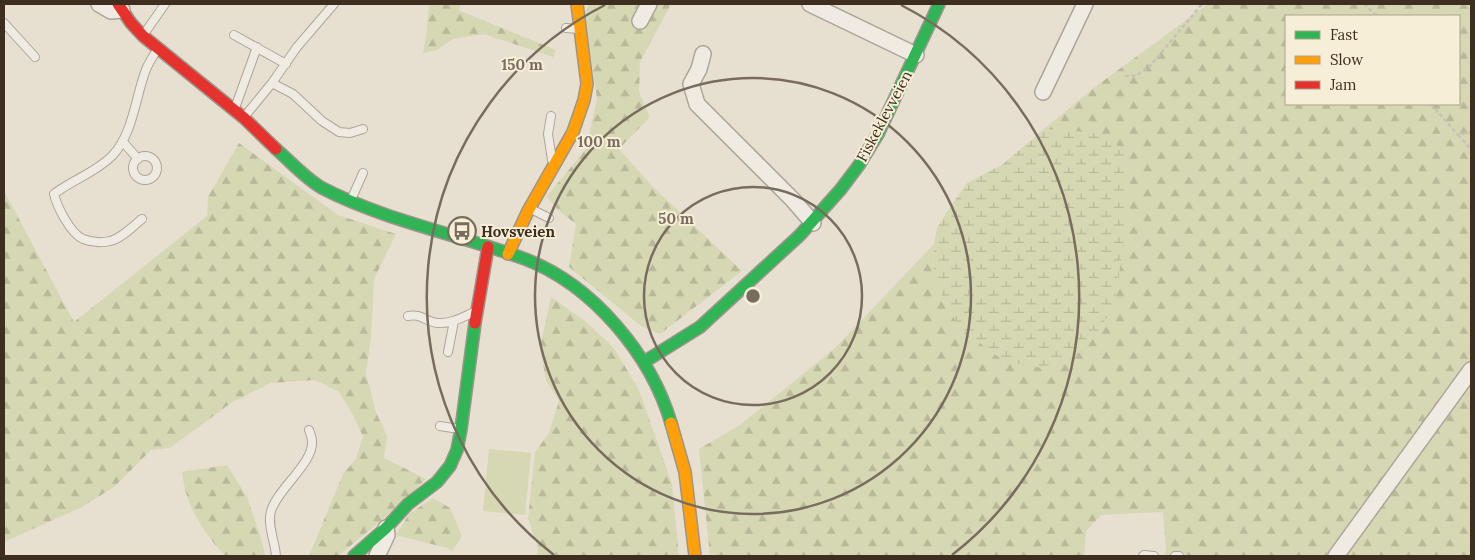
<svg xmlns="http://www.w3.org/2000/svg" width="1475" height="560" font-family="Lora,serif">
<defs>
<pattern id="forest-firs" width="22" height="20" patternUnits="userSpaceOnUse" patternTransform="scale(1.25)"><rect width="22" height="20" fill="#d6d7b3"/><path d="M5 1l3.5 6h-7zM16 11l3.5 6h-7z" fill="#b9b99a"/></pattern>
<pattern id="wetland-marsh" width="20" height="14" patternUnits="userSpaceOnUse" patternTransform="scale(1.25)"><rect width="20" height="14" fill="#d6d7b3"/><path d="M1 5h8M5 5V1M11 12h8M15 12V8" fill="none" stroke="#b9b99a"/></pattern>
</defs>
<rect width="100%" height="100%" fill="#e7e0d1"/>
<path fill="#d6d7b3" d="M489 449 531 453 525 515 483 511Z"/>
<path fill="url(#forest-firs)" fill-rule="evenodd" d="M429 4H461L458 10 556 50 553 57 484 34 453 39 437 50 423 53 427 30Z
M589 4H671L640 62 639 92 650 117 619 149 651 185 742 271 660 334 641 326 569 267 576 224 558 210 547 196 586 149 597 99 585 14Z
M1208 4H1471V556H1165L1166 549 1163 512 1101 515 1086 531 1084 556H710L699 449 740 425 835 348 934 244 933 279 959 327 1004 361 1095 133 1044 129 1095 87ZM1286 16H1459V104H1286Z
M239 143 338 215 396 234 374 279 371 337 366 374 376 412 387 436 384 458 426 479 389 514 338 556H309L343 474 356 459 363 437 353 415 339 392 315 380 271 383 231 403 170 448 151 450 114 487 82 507 4 542V191L74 322 207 216 208 197Z
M551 297 585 321 614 348 639 390 672 484 679 556H537L538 548 528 519 535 452 549 433 559 401 546 380 540 347Z
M227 465 247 497 262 542 265 556H225C202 530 186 507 182 472Z
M433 498 450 508 462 536 452 551 447 548 396 535 409 514Z"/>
<path fill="url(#wetland-marsh)" d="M1044 129 1095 133 1125 150V235L1114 307 1085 350 1042 368 1004 361 959 327 933 279 934 244 937 228 948 210 967 183 1003 164Z"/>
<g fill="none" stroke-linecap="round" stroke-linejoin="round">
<defs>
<path id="lane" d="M4 23 35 57
M566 28 579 29
M144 34 165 4
M234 35 286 64
M272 83 293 94 322 121 339 132 350 133 363 129
M235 108 257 47
M245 116 272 83 297 47 334 4
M551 116 548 134 552 160
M123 142 138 159
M133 168a12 12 0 1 1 24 0a12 12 0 1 1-24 0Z
M351 200 363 173
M531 209 549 218
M142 219C133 226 121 239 110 241 102 243 91 242 83 239 71 234 57 207 54 194 72 180 95 173 112 156 134 133 135 96 147 67 150 61 153 56 157 50
M408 316C421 313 426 322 438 323 450 324 461 318 472 313
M448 352 454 321
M440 426 459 429
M276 556C275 541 267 525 271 511 278 488 314 463 312 441 312 437 310 433 309 430
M1143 556 1144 555 1154 556
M1175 556H1179"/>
<path id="street" d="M99 4 111 11 122 10
M810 4 916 55
M640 21 649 4
M703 54 699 69 691 84 697 104 793 200 813 223
M1043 92 1085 4
M377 556 387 535 386 528
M1336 556 1471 370"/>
<path id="fast" d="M276 149C291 162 305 178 322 188 386 221 458 234 525 259 593 285 651 355 671 423
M644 362 700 327 800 235 841 189 859 165 878 134 939 4
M354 556 386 528 408 504 437 482 450 466 457 450 461 429 475 323"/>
<path id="slow" d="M508 254 528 211 573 132 584 100 587 84 577 4
M671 423 685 472 695 556"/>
<path id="jam" d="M118 4 131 23 143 36 244 118 276 149
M475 323 488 247"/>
</defs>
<use href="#lane" stroke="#ada599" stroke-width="10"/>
<use href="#street" stroke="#ada599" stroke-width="18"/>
<use href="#fast" stroke="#9c958a" stroke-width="14"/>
<use href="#slow" stroke="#9c958a" stroke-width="14"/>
<use href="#jam" stroke="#9c958a" stroke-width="14"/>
<path stroke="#c8c2b9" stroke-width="2.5" stroke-dasharray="4 2.5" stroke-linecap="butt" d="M1364 4 1377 16
M1125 76 1137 75 1150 66 1202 4
M1431 104 1458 135 1471 132
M1458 135 1471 149"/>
<use href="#lane" stroke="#efebe3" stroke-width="8"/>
<use href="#street" stroke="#efebe3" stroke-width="15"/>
<use href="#fast" stroke="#30b455" stroke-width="11"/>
<use href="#slow" stroke="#ff9f0a" stroke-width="11"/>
<use href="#jam" stroke="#e5322d" stroke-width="11"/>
</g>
<g fill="none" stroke="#786c5e" stroke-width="2.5">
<circle cx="753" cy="296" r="109"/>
<circle cx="753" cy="296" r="218"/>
<path d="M554 555A327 327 0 0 1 605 5M901 5A327 327 0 0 1 952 555"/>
</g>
<defs>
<symbol id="bus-ring" viewBox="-11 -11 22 22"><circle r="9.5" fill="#f7eed8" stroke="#786c5e" stroke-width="1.5"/><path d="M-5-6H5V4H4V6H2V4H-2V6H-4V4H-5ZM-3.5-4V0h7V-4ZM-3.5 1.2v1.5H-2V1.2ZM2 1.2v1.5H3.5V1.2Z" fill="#786c5e"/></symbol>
</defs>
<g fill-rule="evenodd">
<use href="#bus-ring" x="446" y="215" width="32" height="32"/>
</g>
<g text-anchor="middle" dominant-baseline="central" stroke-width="4" stroke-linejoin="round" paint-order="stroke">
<g font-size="15" fill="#3d2e20" stroke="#f7eed8">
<text transform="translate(884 116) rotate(-62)">Fiskeklevveien</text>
</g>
<g font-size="15" font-weight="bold" fill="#3d2e20" stroke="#f7eed8" text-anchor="start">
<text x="481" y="231">Hovsveien</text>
</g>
</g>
<circle cx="753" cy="296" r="8" fill="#786c5e" stroke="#f7eed8" stroke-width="2.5"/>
<g font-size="15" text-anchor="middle" font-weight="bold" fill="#786c5e" stroke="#f7eed8" stroke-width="4" stroke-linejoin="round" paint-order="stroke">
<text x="522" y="70">150 m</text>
<text x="599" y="147">100 m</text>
<text x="676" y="224">50 m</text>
</g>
<rect width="1475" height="560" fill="none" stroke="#3d2e20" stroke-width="10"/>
<rect x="1285" y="15" width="175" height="90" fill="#f7eed8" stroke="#ada18e"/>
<rect x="1295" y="31" width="25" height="8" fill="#30b455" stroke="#ada18e"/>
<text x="1330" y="40" font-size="15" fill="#3d2e20">Fast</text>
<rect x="1295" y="56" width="25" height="8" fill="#ff9f0a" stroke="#ada18e"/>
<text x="1330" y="65" font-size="15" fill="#3d2e20">Slow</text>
<rect x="1295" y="81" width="25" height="8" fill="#e5322d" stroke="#ada18e"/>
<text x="1330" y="90" font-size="15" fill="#3d2e20">Jam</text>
</svg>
